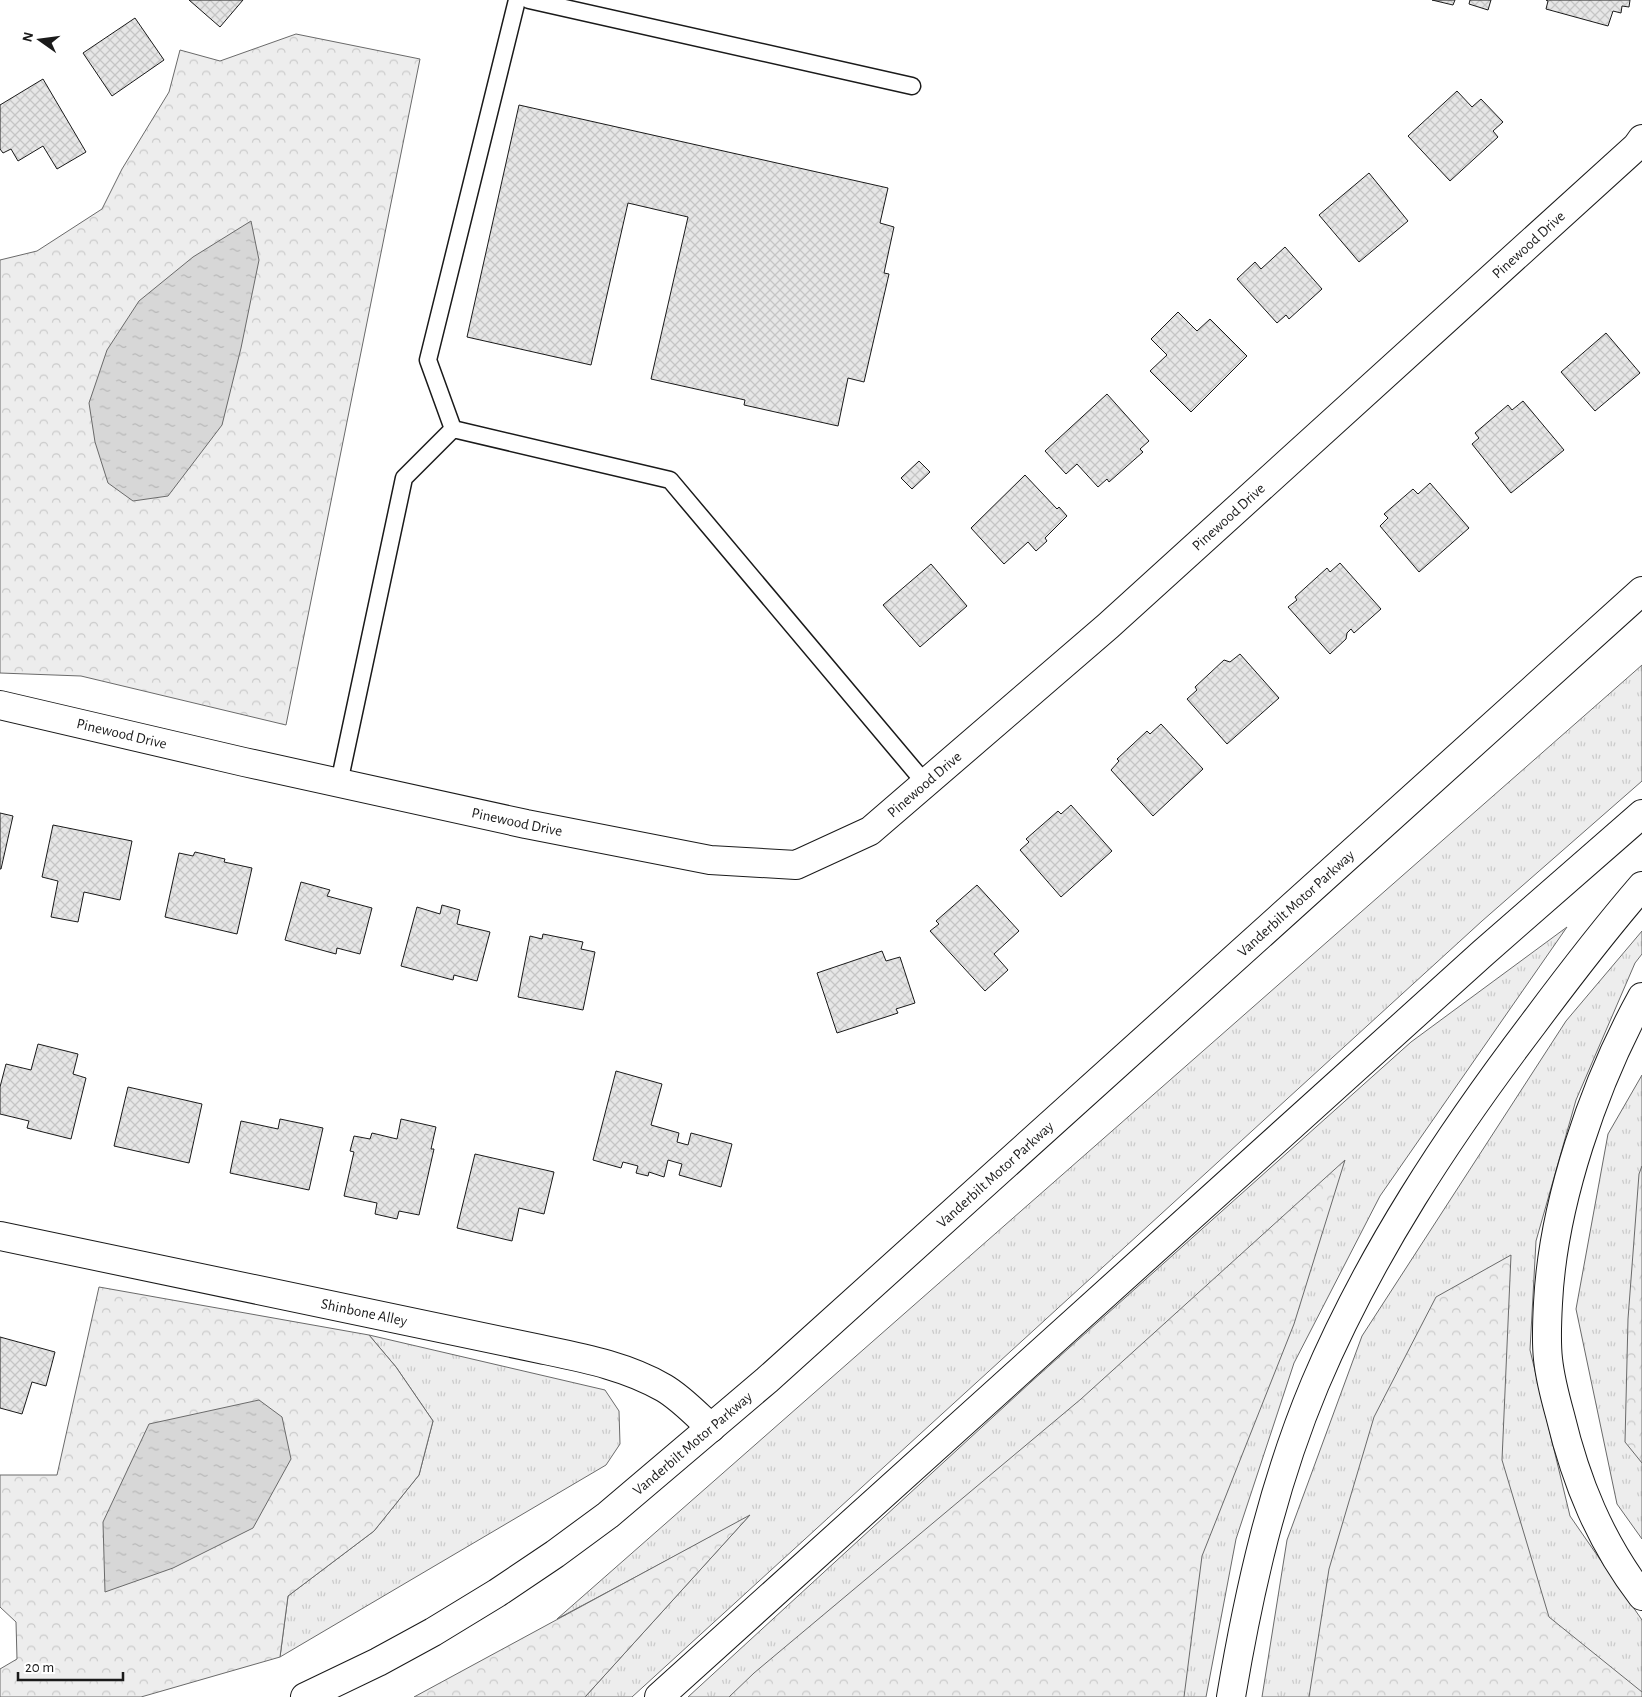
<svg xmlns="http://www.w3.org/2000/svg" width="1642" height="1697" font-family="'Alegreya Sans',sans-serif">
<defs>
<pattern id="grass-tufts" width="24" height="20" patternUnits="userSpaceOnUse" patternTransform="scale(1.25)"><rect width="24" height="20" fill="#ededed"/><path d="M3 7l-1-3M5 7V3M7 7l1-3M15 17l-1-3M17 17v-4M19 17l1-3" fill="none" stroke="#cbcbcb"/></pattern>
<pattern id="forest-crowns" width="20" height="18" patternUnits="userSpaceOnUse" patternTransform="scale(1.25)"><rect width="20" height="18" fill="#ededed"/><path d="M2 6a3 3 0 1 1 6 0M12 15a3 3 0 1 1 6 0" fill="none" stroke="#cbcbcb"/></pattern>
<pattern id="water-ripples" width="26" height="14" patternUnits="userSpaceOnUse" patternTransform="scale(1.25)"><rect width="26" height="14" fill="#d7d7d7"/><path d="M2 4q2-2 4 0t4 0M15 11q2-2 4 0t4 0" fill="none" stroke="#b8b8b8"/></pattern>
<pattern id="building-cross-hatch" width="8" height="8" patternUnits="userSpaceOnUse" patternTransform="scale(1.25)"><rect width="8" height="8" fill="#e6e6e6"/><path d="M0 0l8 8M0 8l8-8" fill="none" stroke="#c5c5c5"/></pattern>
</defs>
<rect width="100%" height="100%" fill="#fff"/>
<path fill="url(#grass-tufts)" stroke="#6a6a6a" d="M1642 665V781L1482 921 632 1697H585L748 1517 557 1619Z
M1567 927 1380 1196 1294 1363 1236 1539 1206 1697H688L1031 1382 1411 1042Z
M1642 931V954L1635 963 1576 1100 1536 1241 1530 1350 1570 1516 1642 1620V1697H1262L1287 1540 1362 1336 1566 1021Z
M1642 1075V1539L1617 1504 1576 1309 1608 1134Z
M369 1335 605 1390 619 1411 620 1444 606 1465 280 1657 288 1596 374 1531 419 1475 433 1421 396 1367Z"/>
<path fill="url(#forest-crowns)" stroke="#6a6a6a" d="M296 34 420 59 286 725 81 676 0 673V260L37 251 102 209 122 169 169 92 180 50 220 61Z
M1345 1160 1294 1324 1202 1556 1184 1697H729L754 1673 1081 1399Z
M1642 1166V1463L1625 1442 1628 1319 1639 1174Z
M1511 1255 1502 1460 1549 1617 1642 1692V1697H1309L1329 1569 1374 1417 1436 1297Z
M99 1287 369 1335 396 1367 433 1421 419 1475 374 1531 288 1596 280 1657 141 1697H0V1669L17 1659 16 1622 0 1607V1475H57Z
M750 1515 585 1697H414Z"/>
<path fill="url(#water-ripples)" stroke="#6a6a6a" d="M251 221 259 260 241 348 222 425 168 496 133 501 108 483 95 442 89 403 107 350 139 301 193 257Z
M259 1400 282 1417 291 1459 253 1528 173 1568 105 1592 103 1522 149 1424Z"/>
<path fill="url(#building-cross-hatch)" stroke="#1a1a1a" d="M189 0H243L220 27Z
M1432 0H1455L1453 5Z
M1470 0H1491L1488 10 1469 4Z
M1546 0H1630L1629 7 1622 6 1621 13 1613 11 1608 26 1546 9 1548 1Z
M135 18 164 60 112 96 83 53Z
M43 79 86 152 57 169 43 146 18 161 11 149 3 153 0 149V105Z
M1457 91 1472 107 1481 99 1503 122 1493 131 1498 137 1450 181 1408 136Z
M519 105 888 188 880 223 894 227 884 273 889 274 864 382 848 378 838 426 744 405 745 400 651 379 688 217 628 203 591 365 467 337Z
M1369 173 1408 221 1359 262 1319 215Z
M1285 247 1322 289 1289 319 1286 315 1277 323 1237 279 1255 262 1261 269Z
M1178 312 1197 331 1210 319 1247 356 1191 412 1150 371 1167 355 1151 339Z
M1606 333 1640 373 1595 411 1561 372Z
M1107 394 1149 441 1140 449 1143 452 1109 482 1107 479 1098 487 1077 464 1066 474 1045 451Z
M1523 401 1564 450 1511 493 1472 444 1479 438 1475 433 1508 405 1512 410Z
M919 461 930 472 912 489 901 478Z
M1025 475 1057 509 1059 507 1067 516 1045 538 1047 541 1036 551 1028 542 1004 564 971 528Z
M1430 483 1469 528 1419 572 1380 526 1388 518 1384 514 1413 489 1418 494Z
M1340 563 1381 609 1354 633 1351 629 1347 633 1346 639 1330 654 1288 607 1297 600 1295 597 1327 568 1330 572Z
M931 564 967 606 920 647 883 605Z
M1240 654 1279 698 1227 744 1187 699 1197 690 1195 687 1224 660 1230 662Z
M1161 724 1203 769 1153 816 1111 770 1119 761 1117 759 1147 731 1150 734Z
M1071 805 1112 851 1061 897 1020 850 1029 842 1026 839 1058 811 1061 814Z
M0 813 13 816 1 869H0Z
M53 825 132 841 120 900 84 892 78 922 51 917 58 881 42 877Z
M195 852 225 859 224 862 252 868 237 934 165 917 179 853 193 856Z
M301 882 330 890 327 896 372 908 360 954 337 948 336 954 285 940Z
M977 885 1019 931 994 954 1008 970 985 991 930 931 939 924 936 921Z
M442 905 460 910 457 924 490 932 477 981 454 975 453 980 401 966 417 907 440 914Z
M543 934 583 942 581 949 595 952 583 1010 518 997 530 936 542 939Z
M882 951 886 961 900 957 915 1003 896 1009 898 1013 837 1033 817 973Z
M38 1044 78 1054 73 1074 86 1078 71 1139 27 1128 29 1121 0 1114V1087L6 1064 31 1070Z
M616 1071 662 1084 651 1125 679 1133 677 1142 688 1145 691 1133 732 1144 721 1187 679 1175 682 1164 668 1160 664 1177 649 1172 648 1176 636 1173 638 1166 623 1162 621 1168 593 1160Z
M128 1087 202 1104 189 1163 114 1146Z
M280 1119 323 1128 309 1190 230 1173 241 1121 278 1129Z
M401 1119 436 1127 431 1149H434L419 1215 399 1211 397 1219 375 1214 377 1203 344 1196 354 1152 350 1151 354 1136 370 1139 372 1133 397 1139Z
M475 1154 554 1172 544 1214 519 1208 512 1241 457 1228Z
M0 1337 55 1352 46 1386 32 1382 22 1414 0 1408Z"/>
<g fill="none" stroke-linecap="round" stroke-linejoin="round">
<defs>
<path id="lane" d="M529 0 912 86
M453 429 670 480 925 783
M339 783 404 478 453 429 428 360 517 0"/>
<g id="street">
<path id="s1" d="M0 705 244 762 526 824 710 860 796 865 870 831 1108 626 1637 146 1642 139"/>
<path id="s2" d="M0 1236 540 1349C583 1358 626 1366 664 1388 681 1398 696 1414 711 1428"/>
</g>
<g id="secondary">
<path id="s3" d="M305 1697 378 1662 433 1632 497 1593 555 1554 608 1515 767 1380 1642 591"/>
</g>
<path id="highway" d="M1642 997C1594 1084 1553 1203 1548 1303 1547 1321 1546 1341 1548 1359 1550 1378 1555 1397 1560 1415 1576 1482 1600 1541 1642 1596
M659 1697 1483 953 1642 814
M1231 1697C1249 1590 1273 1484 1315 1384 1370 1254 1448 1136 1533 1024 1568 977 1604 930 1642 886"/>
</defs>
<use href="#lane" stroke="#1a1a1a" stroke-width="19"/>
<use href="#street" stroke="#1a1a1a" stroke-width="30"/>
<use href="#secondary" stroke="#1a1a1a" stroke-width="30"/>
<use href="#highway" stroke="#1a1a1a" stroke-width="30"/>
<use href="#lane" stroke="#fff" stroke-width="16"/>
<use href="#street" stroke="#fff" stroke-width="28"/>
<use href="#secondary" stroke="#fff" stroke-width="28"/>
<use href="#highway" stroke="#fff" stroke-width="28"/>
</g>
<g text-anchor="middle" dominant-baseline="central" stroke-width="4" stroke-linejoin="round" paint-order="stroke">
<g font-size="15" fill="#1a1a1a" stroke="#fff">
<text stroke="none"><textPath href="#s1" startOffset="1776">Pinewood Drive</textPath></text>
<text stroke="none"><textPath href="#s1" startOffset="1371">Pinewood Drive</textPath></text>
<text stroke="none"><textPath href="#s1" startOffset="125">Pinewood Drive</textPath></text>
<text stroke="none"><textPath href="#s1" startOffset="966">Pinewood Drive</textPath></text>
<text stroke="none"><textPath href="#s1" startOffset="530">Pinewood Drive</textPath></text>
<text stroke="none"><textPath href="#s3" startOffset="1275">Vanderbilt Motor Parkway</textPath></text>
<text stroke="none"><textPath href="#s3" startOffset="870">Vanderbilt Motor Parkway</textPath></text>
<text stroke="none"><textPath href="#s2" startOffset="372">Shinbone Alley</textPath></text>
<text stroke="none"><textPath href="#s3" startOffset="465">Vanderbilt Motor Parkway</textPath></text>
</g>
</g>
<g transform="translate(40 40) rotate(284)" stroke="#ffffff" stroke-width="4" paint-order="stroke">
<path d="M0-4L9 19L0 12L-9 19Z" fill="#1a1a1a"/>
<text y="-8" font-size="14" font-weight="bold" text-anchor="middle" fill="#1a1a1a">N</text>
</g>
<path d="M18 1672v8h105v-8" fill="none" stroke="#1a1a1a" stroke-width="2.5"/>
<text x="25" y="1672" font-size="15" fill="#1a1a1a" stroke="#ffffff" stroke-width="4" paint-order="stroke">20 m</text>
</svg>
